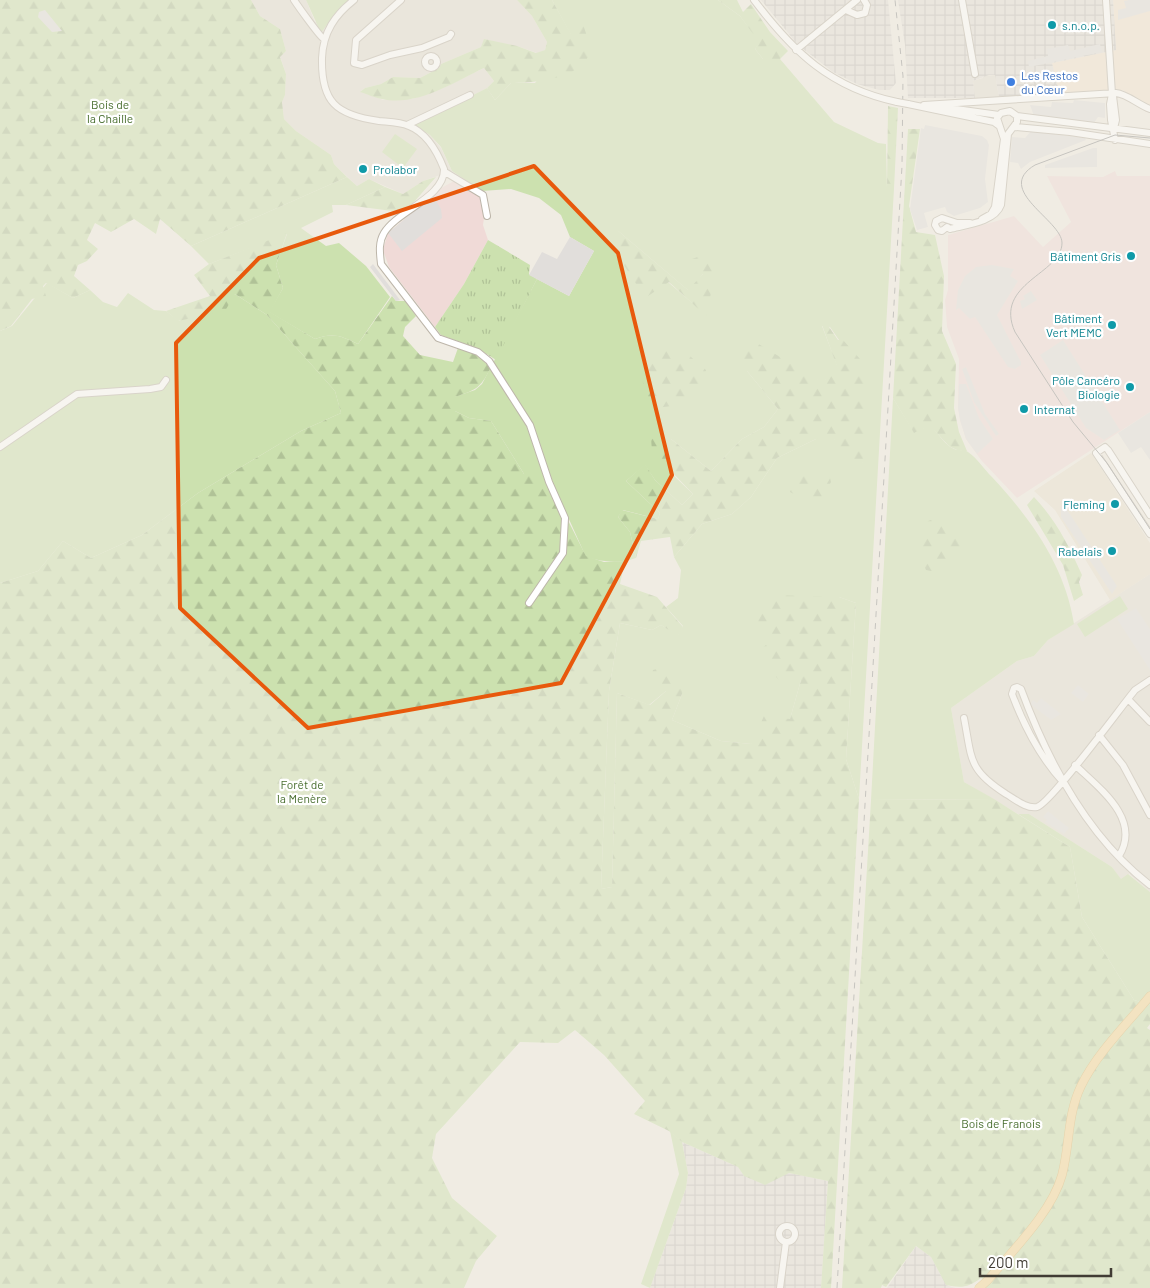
<svg xmlns="http://www.w3.org/2000/svg" width="1150" height="1288" font-family="Barlow,sans-serif">
<defs>
<pattern id="industrial-grid" width="8" height="8" patternUnits="userSpaceOnUse" patternTransform="scale(1.25)"><rect width="8" height="8" fill="#e2ddd8"/><path d="M0 4h8M4 0v8" fill="none" stroke="#c3bfba"/></pattern>
<pattern id="forest-firs" width="22" height="20" patternUnits="userSpaceOnUse" patternTransform="scale(1.25)"><rect width="22" height="20" fill="#cce1af"/><path d="M5 1l3.5 6h-7zM16 11l3.5 6h-7z" fill="#b0c297"/></pattern>
<pattern id="park-tufts" width="24" height="20" patternUnits="userSpaceOnUse" patternTransform="scale(1.25)"><rect width="24" height="20" fill="#cce1af"/><path d="M3 7l-1-3M5 7V3M7 7l1-3M15 17l-1-3M17 17v-4M19 17l1-3" fill="none" stroke="#b0c297"/></pattern>
</defs>
<rect width="100%" height="100%" fill="#f0ece3"/>
<path fill="#e3ddd2" d="M251 0H306L315 22 333 16 351 0H517L532 16 547 42 545 50 537 53 517 46 481 47 441 64 439 68 420 78 393 77 381 84 365 88 361 91 383 100 412 99 443 88 484 68 494 81 487 88 415 125 430 135 441 148 452 171 423 181 403 194 369 179 357 186 334 164 331 155 296 131 284 119 282 101 285 95 286 74 280 56 286 51 280 29 260 16Z
M995 75 999 97 975 98 973 81 983 78V76Z
M1150 574V892L1129 874 1121 880 1112 867 1029 814H1018L964 782 951 708 1017 661 1034 656 1048 640Z"/>
<path fill="#f1e2cf" d="M1113 0H1150V106L1134 99 1123 90 1059 94 1052 63 1116 50Z"/>
<path fill="url(#industrial-grid)" d="M761 0H888L896 83 890 90H879L857 84 833 72 798 45Z
M898 0H1113L1116 50 1052 63 1058 88 1045 89V94L999 97 995 75H989L973 81 975 98H908L905 45Z
M682 1142 738 1167 744 1176 789 1173 828 1181 821 1288H650L686 1188 688 1173Z
M916 1246 931 1257 946 1285 955 1288H887Z"/>
<path fill="#e8e0ce" d="M1091 453 1150 543V574L1110 600 1055 510 1034 491Z"/>
<path fill="#f0dad7" d="M1115 171 1117 176H1150V412L1017 498 981 460 966 439 960 420 958 408 959 359 947 327 945 300 948 290V235L1014 216 1043 247 1071 222 1047 176 1103 177Z
M454 181 481 198 485 211 483 225 488 240 464 284 435 327 389 267 383 250 388 233 443 187Z"/>
<path fill="#cce1af" fill-rule="evenodd" d="M306 0H351L333 16 321 33Z
M552 0H718L740 16 760 42 755 49 763 59H780L834 122 878 143 886 144 887 189H894L859 799 846 759 856 603 839 597H819L778 636 801 680 790 719 751 744 721 741 672 720 682 694 666 691 649 705 617 693 612 887 601 889 609 691 620 623 652 630 661 625 678 635 683 626 666 607 678 598 681 570 674 557 702 524 732 514 751 497 777 458 816 439H834L863 463 839 340 830 327 822 326 840 373 825 380H818L747 371 778 409 764 427 742 439 711 471 671 439V473L693 494 682 505 655 480 645 465 626 481 660 513 658 519 623 510 618 517 630 532 636 558C618 564 604 562 586 557L568 517 524 474 491 421 469 418 455 411 454 397 475 390 482 384 537 279 569 296 594 251 570 237 561 215 539 198 511 189 482 191 452 171 441 147 430 135 414 125 487 88 495 100 511 83H535L571 35ZM617 230 689 291 703 274 706 315 668 282Z
M395 134 417 149 403 168 382 152Z
M347 177 357 186 369 179 385 187 346 205H332L333 212 301 228 326 246 339 243 366 266 390 297 358 344C342 336 333 332 315 339L269 312 283 288 276 265 287 234 209 264 191 246Z
M47 283 73 298 90 290 103 302 117 307 128 293 154 310 166 311 179 321 235 294 267 315 335 391 341 413 301 431 198 493 142 535 91 558 63 541 38 571 0 583V331L12 326Z
M893 398 914 432C938 419 936 440 954 449 958 451 964 449 968 452 977 458 984 469 992 477 1031 519 1065 566 1074 624L1048 640 1034 656 1017 661 951 708 964 782 994 799 871 800Z
M1120 596 1128 609 1085 637 1077 624Z
M1018 814H1029L1112 867 1121 879 1128 874 1150 892V1005L1134 1000 1082 917 1070 847Z
M670 1131 682 1142 688 1173 686 1188 650 1288 641 1284 679 1174Z"/>
<path fill="url(#forest-firs)" d="M0 0H251L260 16 280 29 286 51 280 57 286 74 285 95 282 102 284 119 296 131 331 155 334 164 347 177 191 246 160 219 156 234 134 219 111 232 95 223 87 240 98 249 87 261 78 265 74 276 90 290 73 298 46 283 43 286 46 296 32 299 11 326 0 331Z
M517 0H552L571 34 573 22 583 24 592 52C588 57 584 63 579 67 564 80 530 83 511 83L495 100 487 88 494 81 484 68C454 82 417 107 382 99 375 98 367 94 360 92L365 88 381 84 393 77 420 78 439 68 441 64 481 47 484 39 517 46 536 53 545 50 547 42 532 16Z
M718 0H737L743 12 751 4 770 32 788 51 780 59H763L755 49 759 42 740 16Z
M888 106 898 108 894 189H887Z
M908 129H920L909 206 916 232 935 235 944 276 942 331 956 364 954 408 959 432 967 451C963 451 958 451 955 449 938 442 937 418 914 433L893 398Z
M436 177 414 202 400 212 346 205 385 187 403 194 423 181Z
M617 230 688 290 703 274 692 259 709 253 716 270 706 316 669 282 645 298 617 254Z
M287 233 276 265 283 288 270 312 315 339C333 332 342 336 358 344L392 296 396 301H406L416 316 405 327 403 336 420 355 453 362 458 348C472 353 483 356 490 369 480 389 475 390 455 397V411L469 418 491 421 524 474 545 475 586 556 604 562 625 561 620 584 657 597 683 627 678 636 661 625 652 630 620 623 609 691 601 889 612 887 617 693 650 705 666 691 651 677 653 670 660 668 684 681 682 694 672 720 721 741 751 744 764 716 790 719 801 680H779L754 654 777 637 764 634 758 621 771 595 839 597 856 603 846 759 859 799 831 1288H821L828 1181 789 1173 765 1185 744 1176 738 1167 682 1142 669 1131 634 1114 645 1101 604 1055 575 1030 558 1043 520 1042 436 1134 432 1158 452 1198 497 1236 476 1261 464 1288H0V583L38 571 63 541 91 558 142 535 198 493 301 431 341 413 335 391 267 315 235 294 225 311 178 321 166 311 210 296 194 275 209 264Z
M825 321 838 340H843L860 359 869 375 863 463 840 458 834 439H816L777 458 751 497 732 514 702 524 674 557 670 537 641 541 636 558 630 532 618 517 622 510 658 519 660 513 626 481 645 464 655 480 682 505 693 494 652 451 651 438 671 439 711 471 742 439 764 427 778 409 747 371 739 340 747 337 818 380H825L830 374 839 372 822 325Z
M666 344 684 351 706 370 701 387 689 404 655 408C641 390 640 378 646 356Z
M806 471 829 474 831 482 821 502 812 504 790 492C793 483 801 479 806 471Z
M1034 497C1056 520 1069 546 1082 575L1079 582 1083 595 1074 601 1063 565 1027 505Z
M937 518C950 523 968 538 958 554 953 561 942 566 936 572L926 570 917 550 924 537 928 521Z
M994 799 1070 847 1082 917 1134 1000 1150 1005V1024L1147 1028 1150 1030V1288H985L988 1283 981 1278C968 1288 961 1288 946 1285L931 1257 916 1246 886 1287 882 1285 881 1288H842L871 800Z"/>
<path fill="url(#park-tufts)" d="M488 240 530 265 529 274 537 279 496 360 479 349 441 335 435 327 464 284Z"/>
<path fill="#e1dedb" d="M1129 0H1150V11L1118 20V10L1126 8 1124 1Z
M45 10 62 31 52 32 38 17 39 12Z
M1100 44 1102 52 1029 67 1028 61 1048 56 1047 49 1068 45 1070 51Z
M1074 100 1105 103V118L1098 117 1094 123 1034 116 1030 105 1051 107 1052 102 1073 103Z
M925 125 982 136 987 140 989 145 985 179 988 202 980 208 954 216 947 212 945 207 924 213 928 227 917 230 910 209 921 128 924 129Z
M1031 131 1085 138 1086 140 1030 162 1021 169 1018 163 1010 162 1012 137 1025 138Z
M1093 148H1097V167L1045 168V165Z
M433 196 441 209 442 218 402 251 388 233Z
M570 237 594 251 569 296 529 275 542 252 557 259Z
M373 264 400 300 396 301 370 267Z
M992 265 1014 269 1010 276 1018 281 997 315 1021 362V365L1015 369 1008 367 975 317 970 319 959 308 956 310 958 290 965 276 976 267Z
M1031 291 1037 300 1022 309 1020 301 1025 299 1023 296Z
M1063 340 1120 430 1104 440 1086 428 1040 355Z
M966 367 985 414 999 434 996 436 974 402 962 369Z
M959 384H966L979 418 993 439 977 454 966 439 960 420 958 408Z
M1150 412V460L1141 447 1131 453 1118 433Z
M1061 507 1066 508 1117 586 1112 594 1061 517Z
M1136 608 1150 629V670L1117 619Z
M1078 685 1089 694 1083 702 1071 693Z
M1041 698 1061 714 1051 720 1030 704 1033 700 1037 703Z
M1048 811 1069 828 1064 834 1045 822 1047 820 1043 817Z"/>
<g fill="none" stroke-linecap="round" stroke-linejoin="round">
<defs>
<path id="minor" d="M294 0C298 6 320 37 324 39
M354 0C335 15 323 32 322 58 321 102 336 115 379 121 389 122 400 122 409 126 427 133 437 151 444 169 445 197 397 211 384 233 378 243 380 254 381 264L438 338 478 352 489 361 530 425 549 482 565 518 563 553 529 603
M401 0 356 40 354 63 362 65 390 55 422 48 449 37 451 34
M754 0C794 53 831 88 897 102
M962 0 975 74
M1106 0 1112 94 1110 104 1111 120 1115 140
M846 10 857 15 865 13 867 5 864 0
M796 50 857 0
M425 62a6 6 0 1 1 12 0a6 6 0 1 1-12 0Z
M1113 96 1116 120 1114 128
M908 104 994 122 998 125
M924 105 1116 93C1127 94 1139 105 1150 109
M934 106 999 115
M1017 116 1150 133
M407 125 470 95
M1015 127 1070 132 1150 144
M445 172 483 195 487 216
M970 223H957L942 218 936 221 935 225 938 230 942 231 947 227 950 229C966 225 995 222 1001 205L1008 134 1017 122V116L1010 111 1001 113 997 118 1004 139 995 207 991 214 982 219
M0 447 77 394 150 389 161 387 166 380
M1150 515 1108 450 1105 447 1096 453 1150 534
M1128 699 1150 722
M964 718C972 759 968 770 1006 794 1015 799 1026 809 1037 807 1050 804 1121 707 1135 690L1150 680
M1099 735 1123 765 1150 815
M1075 765C1099 788 1142 819 1119 856
M1063 782C1039 756 1024 726 1012 694L1014 688 1017 687 1021 689C1048 762 1087 837 1150 885
M779 1234a8 8 0 1 1 16 0a8 8 0 1 1-16 0Z
M780 1288 786 1242"/>
<path id="major" d="M979 1288 988 1280C1012 1251 1052 1212 1062 1175 1070 1145 1067 1115 1081 1086 1097 1053 1126 1025 1150 996"/>
</defs>
<use href="#minor" stroke="#bdb6aa" stroke-width="8"/>
<use href="#major" stroke="#d8b369" stroke-width="9"/>
<use href="#minor" stroke="#fff" stroke-width="6"/>
<use href="#major" stroke="#f5d797" stroke-width="8"/>
<path stroke="#939393" stroke-width="1" d="M1150 138 1115 135 1035 165C993 190 1062 220 1062 243 1062 274 993 283 1015 332L1073 422 1107 463 1150 529"/>
<path stroke="#939393" stroke-width="1" stroke-dasharray="6 6" stroke-linecap="butt" d="M837 1288 902 166 903 76 895 0"/>
<defs>
<path id="minor-bridge" d="M897 102 908 104"/>
</defs>
<use href="#minor-bridge" stroke="#bdb6aa" stroke-width="8" stroke-linecap="butt"/>
<use href="#minor-bridge" stroke="#fff" stroke-width="6"/>
</g>
<path d="M0 0H1150V1288H0ZM534 166 618 253 672 475 561 683 308 728 180 608 176 343 259 258Z" fill="#f0ece3" fill-opacity=".55" fill-rule="evenodd"/>
<path fill="none" stroke="#e8590c" stroke-width="4" stroke-linejoin="round" d="M534 166 618 253 672 475 561 683 308 728 180 608 176 343 259 258Z"/>
<g fill="#0f9aa8" stroke="#fff" stroke-width="2">
<circle cx="1052" cy="25" r="5"/>
<circle cx="363" cy="169" r="5"/>
<circle cx="1131" cy="256" r="5"/>
<circle cx="1112" cy="325" r="5"/>
<circle cx="1130" cy="387" r="5"/>
<circle cx="1024" cy="409" r="5"/>
<circle cx="1115" cy="504" r="5"/>
<circle cx="1112" cy="551" r="5"/>
</g>
<circle fill="#3f7fe0" stroke="#fff" stroke-width="2" cx="1011" cy="82" r="5"/>
<g text-anchor="middle" dominant-baseline="central" stroke-width="4.5" stroke-linejoin="round" paint-order="stroke">
<g font-size="12" fill="#0d838f" stroke="#fff" text-anchor="end">
<text x="1062" y="25" text-anchor="start">s.n.o.p.</text>
<text x="373" y="169" text-anchor="start">Prolabor</text>
<text x="1121" y="256">Bâtiment Gris</text>
<text x="1102" y="318">Bâtiment<tspan x="1102" dy="14">Vert MEMC</tspan></text>
<text x="1120" y="380">Pôle Cancéro<tspan x="1120" dy="14">Biologie</tspan></text>
<text x="1034" y="409" text-anchor="start">Internat</text>
<text x="1105" y="504">Fleming</text>
<text x="1102" y="551">Rabelais</text>
</g>
<g font-size="12" fill="#366cbe" stroke="#fff" text-anchor="start">
<text x="1021" y="75">Les Restos<tspan x="1021" dy="14">du Cœur</tspan></text>
</g>
<g font-size="12" fill="#476d2d" stroke="#fff">
<text x="110" y="104">Bois de<tspan x="110" dy="14">la Chaille</tspan></text>
<text x="302" y="784">Forêt de<tspan x="302" dy="14">la Menère</tspan></text>
<text x="1001" y="1123">Bois de Franois</text>
</g>
</g>
<path d="M980 1268v8h131v-8" fill="none" stroke="#413c34" stroke-width="2.5"/>
<text x="988" y="1268" font-size="15" fill="#413c34" stroke="#ffffff" stroke-width="4" paint-order="stroke">200 m</text>
</svg>
